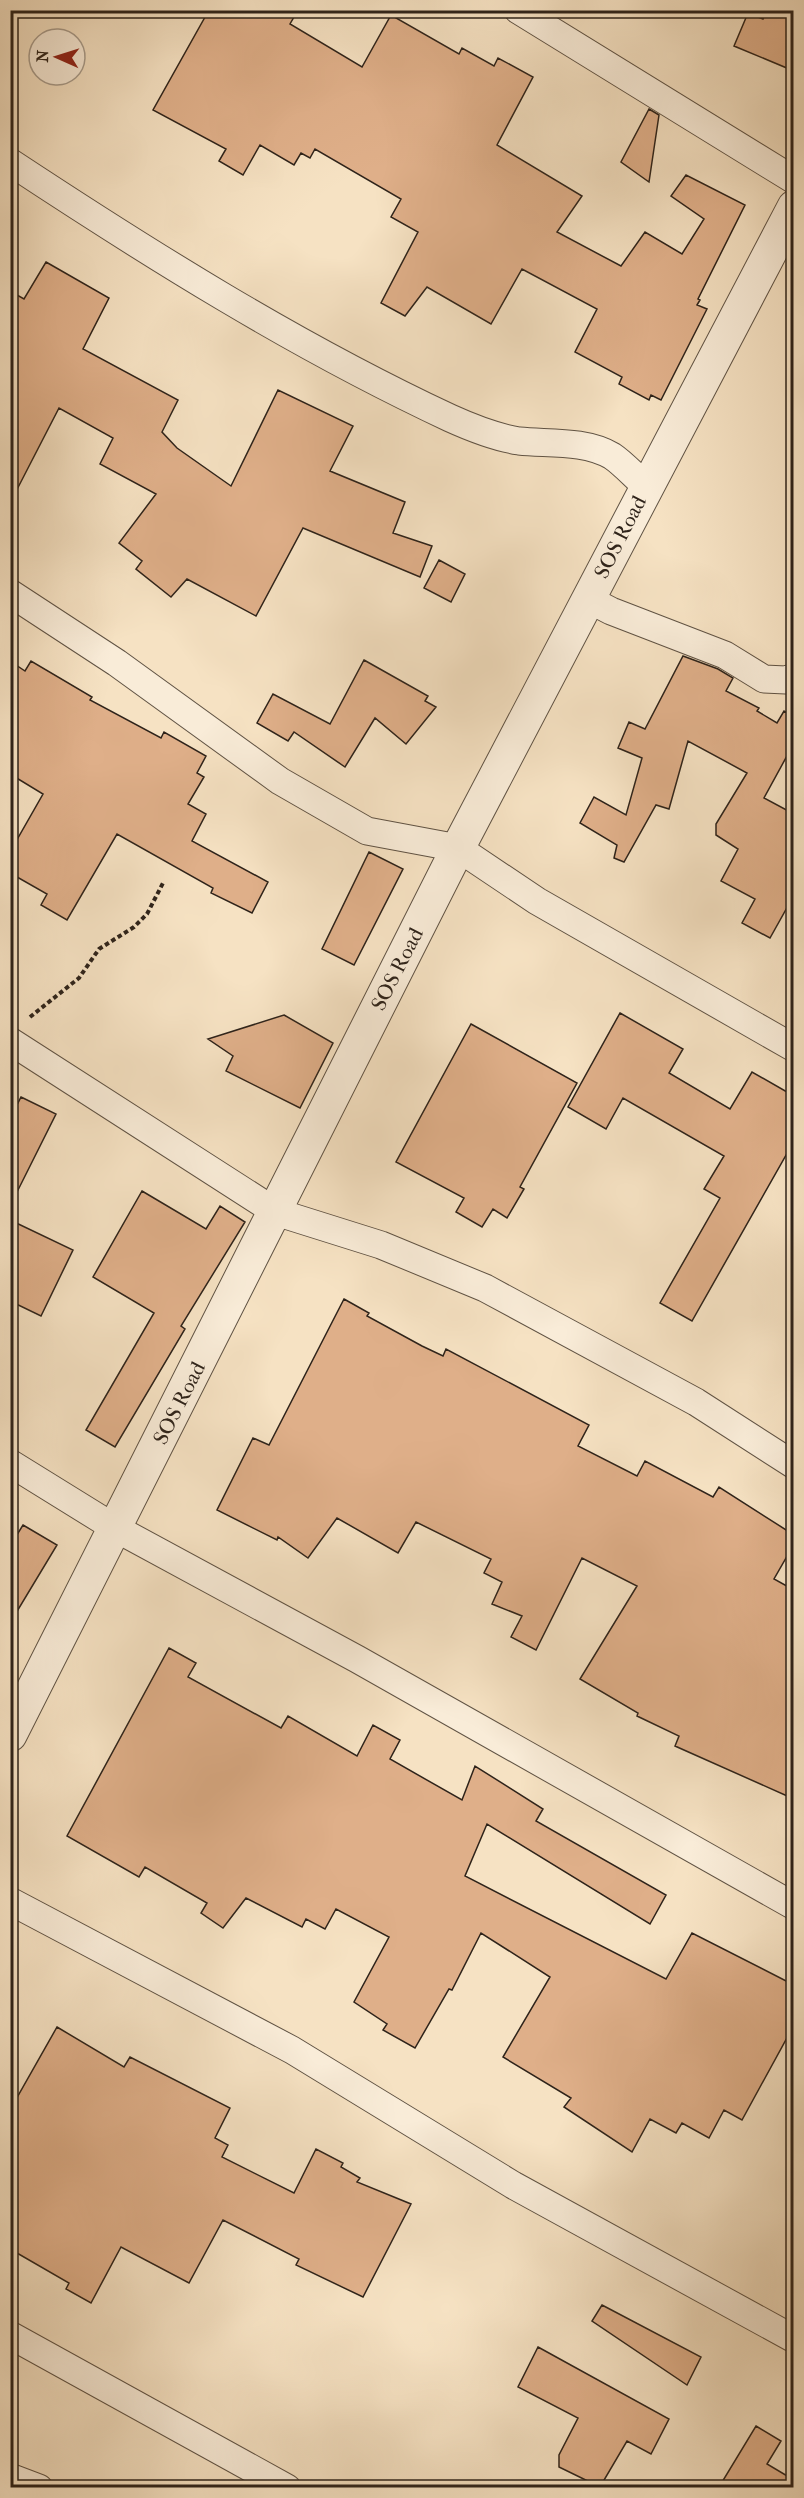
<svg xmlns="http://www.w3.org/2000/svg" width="804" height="2498" font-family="'IM FELL French Canon',serif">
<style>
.building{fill:#dfaf89;stroke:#2e231a;stroke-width:1.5}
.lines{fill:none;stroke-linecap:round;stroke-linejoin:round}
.minor-casing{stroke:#605344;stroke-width:29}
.tertiary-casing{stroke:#605344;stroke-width:35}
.path{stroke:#2e231a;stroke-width:4;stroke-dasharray:4.5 3;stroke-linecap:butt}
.minor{stroke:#f9ecd8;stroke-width:27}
.tertiary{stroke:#f9ecd8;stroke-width:33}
.labels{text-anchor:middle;stroke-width:4.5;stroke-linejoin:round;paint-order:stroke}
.street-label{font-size:21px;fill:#2e231a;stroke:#f9ecd8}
</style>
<rect width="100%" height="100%" fill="#f6e2c3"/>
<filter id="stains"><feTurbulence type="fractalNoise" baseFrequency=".00333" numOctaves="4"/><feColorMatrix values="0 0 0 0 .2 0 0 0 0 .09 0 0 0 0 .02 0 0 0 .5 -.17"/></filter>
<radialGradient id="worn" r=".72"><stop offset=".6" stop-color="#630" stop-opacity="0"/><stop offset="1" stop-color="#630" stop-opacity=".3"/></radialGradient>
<path class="building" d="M 209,10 L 298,10 L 290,24 L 362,67 L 391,15 L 459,54 L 462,48 L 494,66 L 498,58 L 533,77 L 497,145 L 582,196 L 557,232 L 621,266 L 645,232 L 682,254 L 704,219 L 671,196 L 686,175 L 745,205 L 698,299 L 700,300 L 697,305 L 707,309 L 661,400 L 651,395 L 649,400 L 619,384 L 622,377 L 575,352 L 597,309 L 522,269 L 491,324 L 427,287 L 405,316 L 381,303 L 418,232 L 391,217 L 401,199 L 315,149 L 310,158 L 301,153 L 294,165 L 260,145 L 243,175 L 219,161 L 226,149 L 153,110 Z
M 767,10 L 794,10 L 794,71 L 734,46 L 748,13 L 763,19 Z
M 649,109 L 659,115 L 649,182 L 621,162 Z
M 46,262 L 109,298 L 83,349 L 178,400 L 162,432 L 177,448 L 231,486 L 278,390 L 353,426 L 330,471 L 405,502 L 393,533 L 432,546 L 420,577 L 303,528 L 256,616 L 187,579 L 171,597 L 136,569 L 142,561 L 119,543 L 156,494 L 100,464 L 113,438 L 59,408 L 10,503 L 10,291 L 24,299 Z
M 439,560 L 465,574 L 451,602 L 424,588 Z
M 683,656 L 718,669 L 733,678 L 726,691 L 759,708 L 757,711 L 777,723 L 784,711 L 794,717 L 794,743 L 764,798 L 794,814 L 794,895 L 770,938 L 742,923 L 755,899 L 721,881 L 738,849 L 716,835 L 716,824 L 747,773 L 688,741 L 669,809 L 656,805 L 624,862 L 614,858 L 617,845 L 580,823 L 594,797 L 626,815 L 642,758 L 618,748 L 629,722 L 645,729 Z
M 364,660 L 428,696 L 425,701 L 436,707 L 406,744 L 375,718 L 345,767 L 294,732 L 288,741 L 257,723 L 273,694 L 330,724 Z
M 10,661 L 25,671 L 31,661 L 92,697 L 90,700 L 161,738 L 164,732 L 206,756 L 197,773 L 204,777 L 188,804 L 206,814 L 192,841 L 268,882 L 252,913 L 211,893 L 213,888 L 117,834 L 67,920 L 41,905 L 47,894 L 10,873 L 10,852 L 43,794 L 10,774 Z
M 369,852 L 403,869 L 354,965 L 322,949 Z
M 620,1013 L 683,1049 L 669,1073 L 730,1109 L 752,1072 L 794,1096 L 794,1141 L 692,1321 L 660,1303 L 720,1198 L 704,1189 L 724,1156 L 623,1098 L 606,1129 L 568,1107 Z
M 284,1015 L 333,1043 L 300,1108 L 226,1071 L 233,1056 L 208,1039 Z
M 471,1024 L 577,1083 L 520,1187 L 524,1189 L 507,1218 L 493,1209 L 482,1227 L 456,1212 L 464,1198 L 396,1162 Z
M 21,1097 L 56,1114 L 10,1206 L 10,1119 Z
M 142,1191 L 206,1229 L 220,1206 L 245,1222 L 181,1326 L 185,1329 L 115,1447 L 86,1430 L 154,1313 L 93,1277 Z
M 10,1220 L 73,1250 L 41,1316 L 10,1301 Z
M 344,1299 L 369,1313 L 367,1316 L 422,1346 L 443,1356 L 446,1349 L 589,1425 L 578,1446 L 637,1476 L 645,1461 L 713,1497 L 719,1487 L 794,1535 L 794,1544 L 774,1579 L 794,1590 L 794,1799 L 675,1746 L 679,1736 L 637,1716 L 638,1713 L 580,1679 L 637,1586 L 582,1558 L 536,1650 L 511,1637 L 522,1616 L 492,1604 L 502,1582 L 484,1573 L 491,1559 L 416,1522 L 398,1553 L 337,1518 L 308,1558 L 278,1537 L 277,1540 L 217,1510 L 253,1438 L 269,1445 Z
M 23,1525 L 57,1545 L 10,1623 L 10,1546 Z
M 169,1648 L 196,1663 L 188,1677 L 281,1728 L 288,1716 L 357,1756 L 373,1725 L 400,1740 L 390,1759 L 462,1800 L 475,1766 L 543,1809 L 536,1821 L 666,1895 L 650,1924 L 487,1824 L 465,1876 L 666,1979 L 692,1933 L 794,1985 L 794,2025 L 742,2120 L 724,2110 L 709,2138 L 682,2123 L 676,2133 L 650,2119 L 632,2152 L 564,2107 L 571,2098 L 503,2057 L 550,1977 L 481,1933 L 452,1990 L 449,1989 L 415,2048 L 383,2030 L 387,2024 L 354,2002 L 389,1937 L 336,1909 L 325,1929 L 306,1919 L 302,1927 L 246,1898 L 223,1928 L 201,1913 L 207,1903 L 145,1867 L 139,1877 L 67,1836 Z
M 57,2027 L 124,2067 L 130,2057 L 230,2108 L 215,2138 L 228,2145 L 222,2157 L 294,2193 L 316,2149 L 343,2163 L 341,2167 L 360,2178 L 357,2182 L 411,2204 L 363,2297 L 296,2265 L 299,2259 L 223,2220 L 189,2283 L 121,2247 L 91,2303 L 66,2289 L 69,2283 L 10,2249 L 10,2110 Z
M 602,2305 L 701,2357 L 687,2385 L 592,2321 Z
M 538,2347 L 669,2419 L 651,2454 L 627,2441 L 600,2487 L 559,2467 L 559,2455 L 578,2418 L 518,2387 Z
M 756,2426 L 781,2441 L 767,2464 L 794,2480 L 794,2487 L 719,2487 Z"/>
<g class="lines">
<g class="minor-casing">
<path id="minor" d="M 518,10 L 794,180
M 10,162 C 151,255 296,346 450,418 C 472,428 494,437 519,441 C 548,444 585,440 612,456 C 624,464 635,477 646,486
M 10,593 L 117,663 L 280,781 L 367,831 L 458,848 L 537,901 L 794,1048
M 588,599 L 611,611 L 725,655 L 764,679 L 786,680 L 794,677
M 10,1041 L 276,1212 L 381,1245 L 485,1288 L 696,1402 L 794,1465
M 10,1463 L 115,1528 L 357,1659 L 794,1906
M 10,1901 L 292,2050 L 513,2185 L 794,2339
M 10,2335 L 287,2488
M 10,2477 L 39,2488"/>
</g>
<g class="tertiary-casing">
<path id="tertiary" d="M 10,1735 L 458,848 L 794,207"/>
</g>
<path class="path" d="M 30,1017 L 79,978 L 99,949 L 134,927 L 147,914 L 163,883"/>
<use href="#minor" class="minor"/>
<use href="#tertiary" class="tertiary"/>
</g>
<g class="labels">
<g class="street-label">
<text transform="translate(620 537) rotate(-63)" y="7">SOS Road</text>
<text transform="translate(397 969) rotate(-63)" y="7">SOS Road</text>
<text transform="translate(179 1403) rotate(-63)" y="7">SOS Road</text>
</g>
</g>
<rect width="804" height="2498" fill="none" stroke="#f6e2c3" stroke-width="36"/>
<rect x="12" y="12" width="780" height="2474" fill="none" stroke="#2e231a" stroke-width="3"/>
<rect x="18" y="18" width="768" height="2462" fill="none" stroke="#2e231a" stroke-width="1.5"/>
<g transform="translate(57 57) rotate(273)"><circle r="28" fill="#f9ecd8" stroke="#a89c8c" stroke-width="1.5"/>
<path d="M0-4.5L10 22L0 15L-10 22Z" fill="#8f2418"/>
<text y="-9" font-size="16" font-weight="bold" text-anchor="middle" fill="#2e231a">N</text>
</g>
<rect width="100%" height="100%" filter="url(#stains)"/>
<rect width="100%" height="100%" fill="url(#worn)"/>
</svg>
